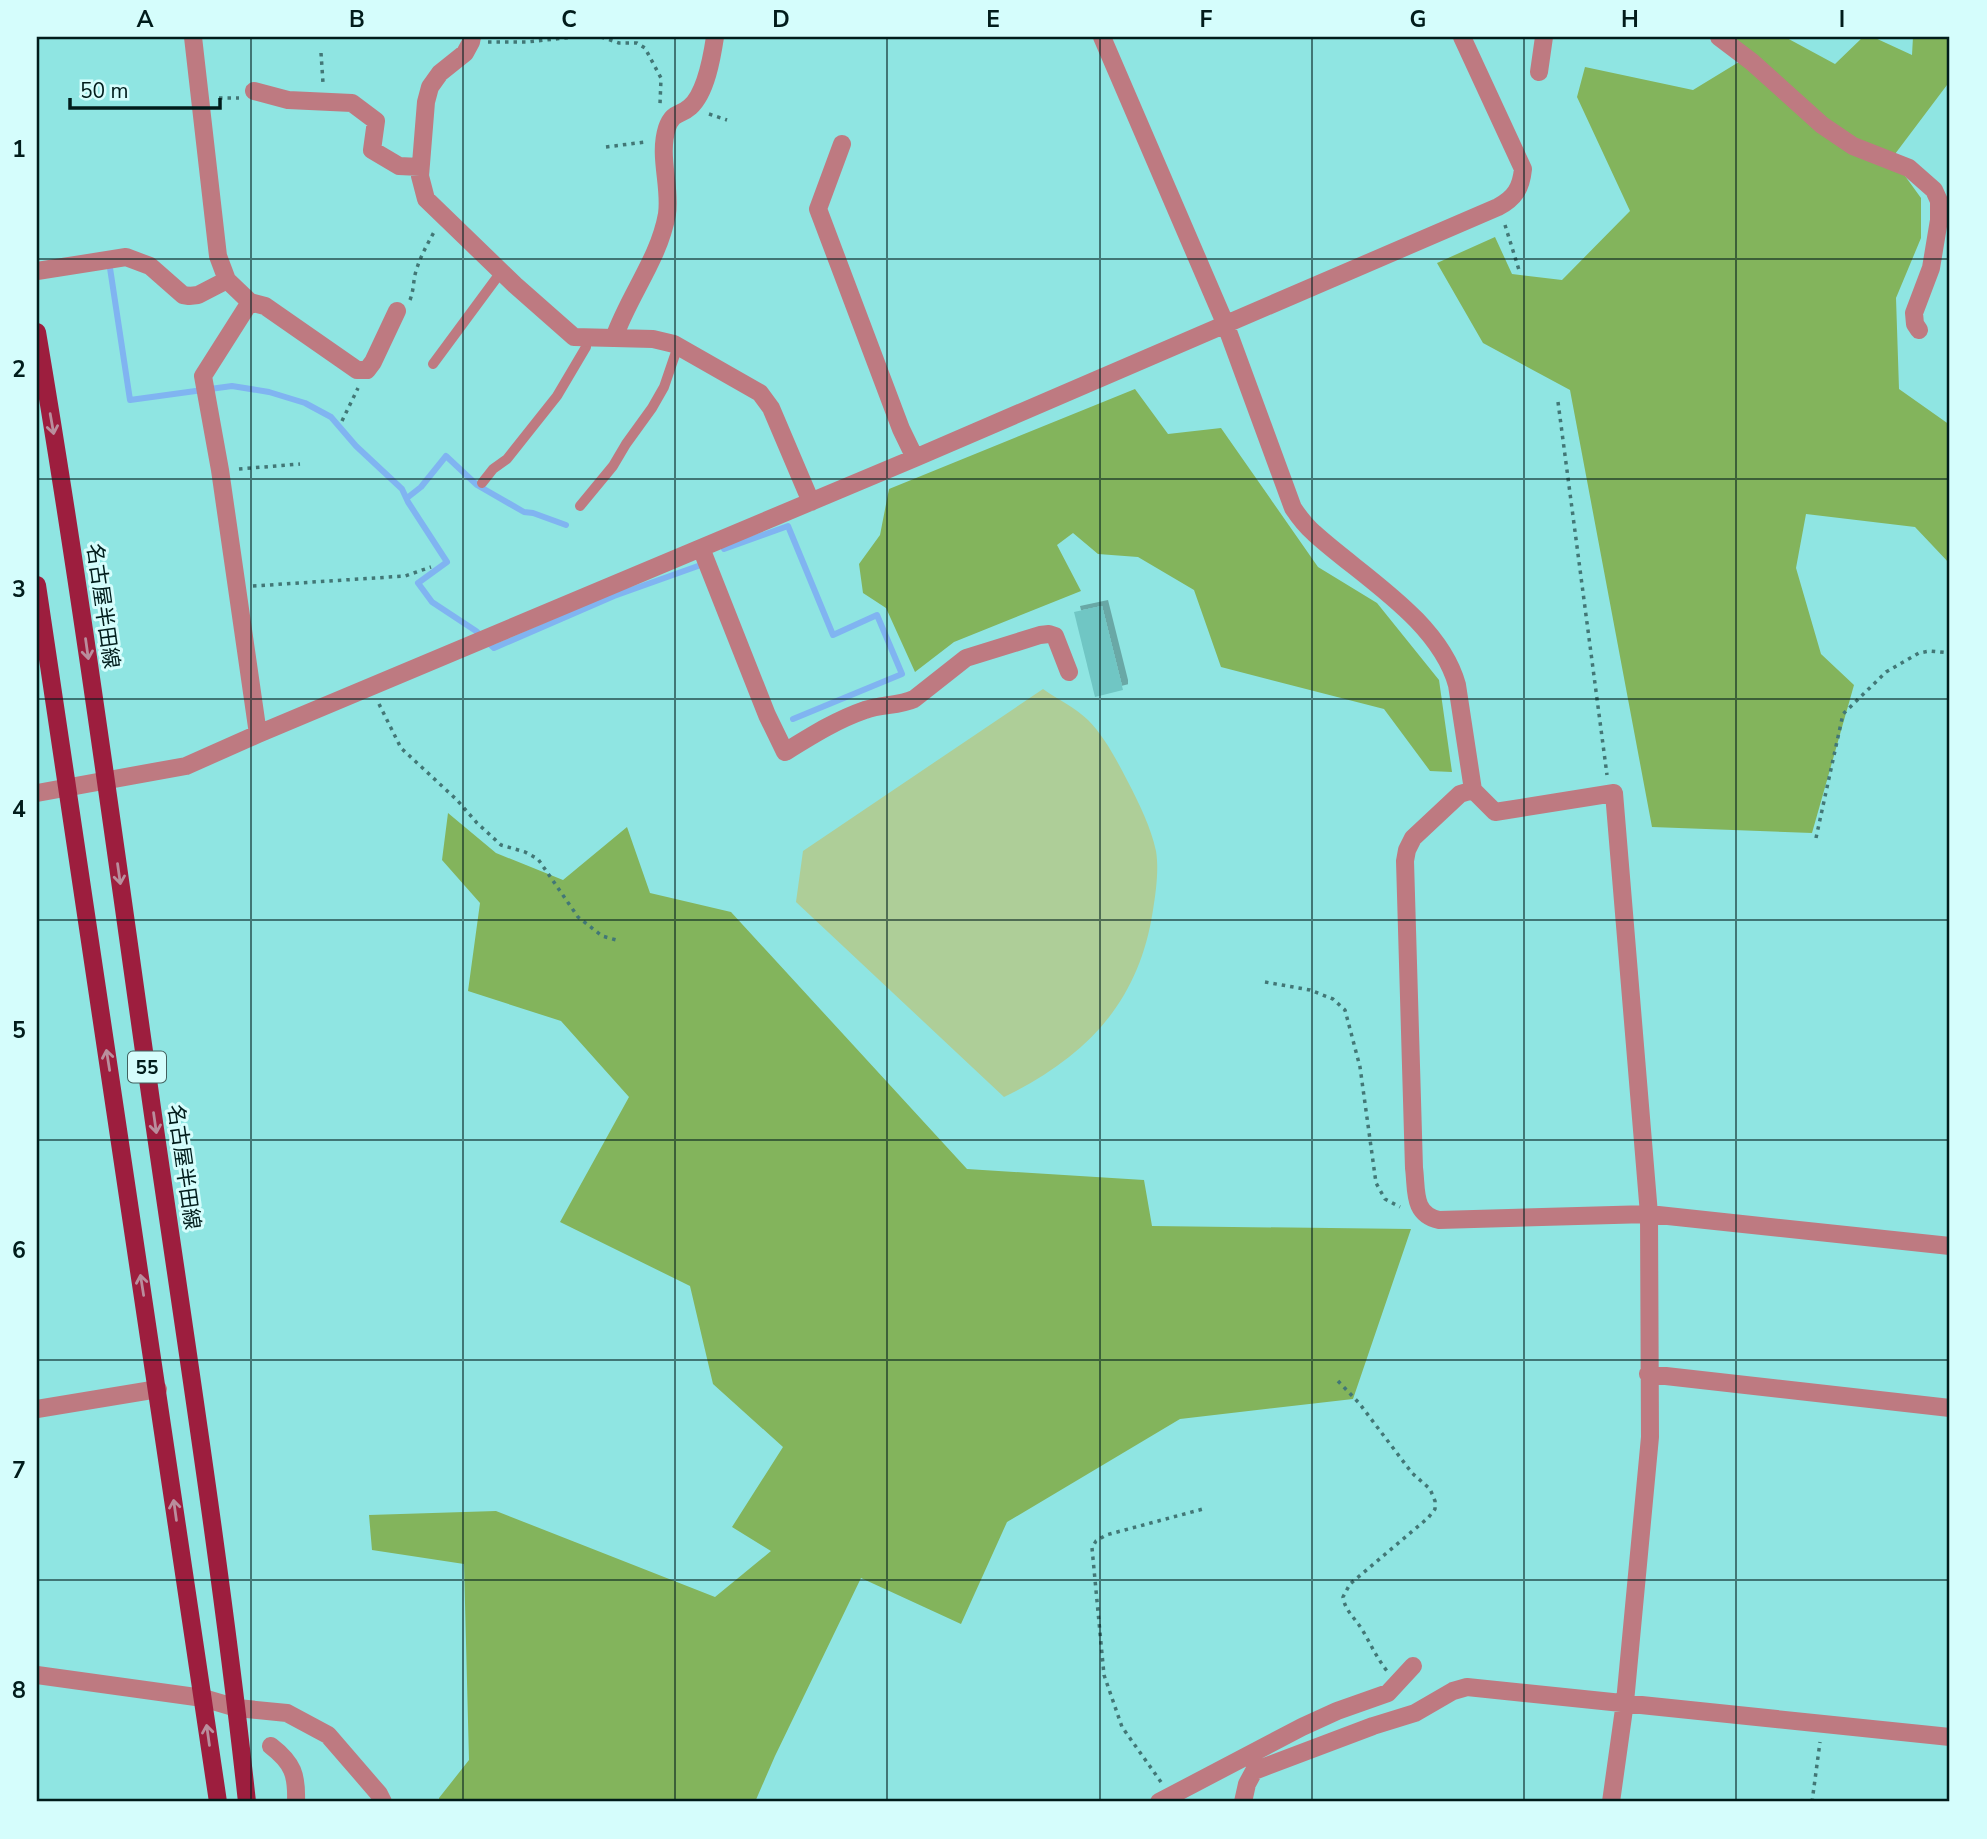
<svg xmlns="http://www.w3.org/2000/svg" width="1987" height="1839" font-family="'Nunito Sans','Noto Sans JP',sans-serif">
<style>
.green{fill:#aece98}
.forest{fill:#83b45c}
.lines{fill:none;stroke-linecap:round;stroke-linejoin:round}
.stream{stroke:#80b4f1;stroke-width:6}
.building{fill:#70c6c4;filter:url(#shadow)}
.path{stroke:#427776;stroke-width:3.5;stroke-dasharray:3.5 5;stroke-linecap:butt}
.service{stroke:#be7a81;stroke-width:10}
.minor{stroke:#be7a81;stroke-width:18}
.primary{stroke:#9d1e3e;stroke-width:18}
.oneway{stroke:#b98e9d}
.grid{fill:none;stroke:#011c1b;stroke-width:2;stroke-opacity:0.55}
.labels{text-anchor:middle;stroke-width:6;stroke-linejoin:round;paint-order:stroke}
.shield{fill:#d5fdfc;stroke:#41605e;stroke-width:2}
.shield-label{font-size:19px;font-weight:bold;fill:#011c1b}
.street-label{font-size:21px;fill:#011c1b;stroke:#d5fdfc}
.neatline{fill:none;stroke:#011c1b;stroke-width:2.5}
.grid-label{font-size:23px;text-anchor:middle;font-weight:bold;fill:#011c1b}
</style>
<defs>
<filter id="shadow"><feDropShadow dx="6" dy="-6" stdDeviation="0" flood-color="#0004"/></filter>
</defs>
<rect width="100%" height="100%" fill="#8fe5e2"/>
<path class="green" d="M 1043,689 C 1057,699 1076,708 1088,720 C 1105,737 1117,761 1128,782 C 1139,803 1151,828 1156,851 C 1159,869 1156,892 1153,910 C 1139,1003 1086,1057 1004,1097 L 796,902 L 803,851 Z"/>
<path class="forest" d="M 1720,37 L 1785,37 L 1835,64 L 1863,37 L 1873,37 L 1912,55 L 1913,37 L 1950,37 L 1950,81 L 1892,158 L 1921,198 L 1921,238 L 1896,298 L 1899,389 L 1950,425 L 1950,564 L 1915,527 L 1806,514 L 1796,568 L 1821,654 L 1854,685 L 1812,833 L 1652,827 L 1570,390 L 1483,343 L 1437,263 L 1495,237 L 1512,274 L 1562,280 L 1630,211 L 1577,97 L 1585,67 L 1693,90 L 1752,54 Z
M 1135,389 L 1168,434 L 1221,428 L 1318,567 L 1377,603 L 1439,680 L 1452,772 L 1430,771 L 1384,709 L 1221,667 L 1194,590 L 1138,557 L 1098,554 L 1073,533 L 1057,545 L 1081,591 L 954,642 L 915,672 L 886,608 L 863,593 L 859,564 L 880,535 L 889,489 Z
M 448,813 L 496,853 L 563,880 L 627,827 L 650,893 L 731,912 L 967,1169 L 1144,1180 L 1152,1226 L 1411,1229 L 1353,1399 L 1180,1419 L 1007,1522 L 961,1624 L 861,1578 L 775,1756 L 755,1802 L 439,1802 L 439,1798 L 469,1760 L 464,1564 L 372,1550 L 369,1515 L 496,1511 L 715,1597 L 771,1551 L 732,1527 L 783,1447 L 713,1384 L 690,1286 L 560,1222 L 629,1097 L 561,1021 L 468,991 L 480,903 L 442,860 Z"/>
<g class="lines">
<path class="stream" d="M 110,268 L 130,400 L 232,386 L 269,392 L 305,403 L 331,417 L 356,446 L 402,489 L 408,502 L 447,562 L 418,583 L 432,602 L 476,631 L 494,648 L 614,596 L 698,566
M 407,498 L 421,487 L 446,456 L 477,485 L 524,512 L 533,513 L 566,525
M 724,549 L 788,526 L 833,635 L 877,615 L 902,674 L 793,719"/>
</g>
<path class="building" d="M 1102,606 L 1123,690 L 1095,697 L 1074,612 Z"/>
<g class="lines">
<path class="path" d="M 601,37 L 619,43 L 637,43 L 645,48 L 661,78 L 660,104
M 488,42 L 527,42 L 574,37
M 321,53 L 323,83
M 219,98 L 239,98
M 709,114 L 727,120
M 606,147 L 645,142
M 1505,225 L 1519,270
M 410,300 C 414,290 413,281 416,271 C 420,257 427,245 434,232
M 1558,402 L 1607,775
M 342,421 L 358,388
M 239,469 L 300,464
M 253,586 L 405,576 L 431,567
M 379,704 L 401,748 L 457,800 L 477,823 L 501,845 L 525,852 L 538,859 L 578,917 L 602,936 L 620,941
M 1816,838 L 1843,714 L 1886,672 L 1919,653 L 1930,651 L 1950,653
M 1265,982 L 1310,990 L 1333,999 L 1345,1010 L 1360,1067 L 1376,1183 L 1385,1199 L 1400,1207
M 1338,1381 L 1359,1403 L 1412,1473 L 1430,1489 L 1435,1501 L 1435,1509 L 1428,1518 L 1350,1584 L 1343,1597 C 1345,1611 1356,1619 1363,1631 C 1371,1645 1377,1658 1387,1671
M 1161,1782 L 1122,1727 L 1104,1675 L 1092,1548 L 1096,1541 L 1106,1535 L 1203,1509
M 1812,1802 L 1820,1742"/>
<path class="service" d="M 433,364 L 501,272
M 482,483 L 493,469 L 507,459 L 557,396 L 586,347 L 586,337
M 580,506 L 613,466 L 626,444 L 652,408 L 664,387 L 678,346"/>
<path class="minor" d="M 193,37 L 218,256 L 227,280
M 472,37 L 471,42 L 465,53 L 440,73 L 430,87 L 426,102 L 420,176 L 426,199 L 515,285 L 574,337 L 614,338 C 629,295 659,259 667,214 C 671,186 658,156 667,128 C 673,111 680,116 690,107 C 706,93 712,57 715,37
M 1102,37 L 1225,323 L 1293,508 C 1299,517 1306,526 1314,533 C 1361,576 1439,620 1457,685 L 1473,790 L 1495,812 L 1614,793 L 1649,1214 L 1650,1437 L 1625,1702 L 1611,1802
M 1719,37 L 1752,62 L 1822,125 L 1853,146 L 1909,168 L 1934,190 L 1939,201 L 1939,220 L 1931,268 L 1914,313 L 1915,324 L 1919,330
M 1539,72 L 1544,37
M 254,91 L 288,100 L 352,103 L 376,121 L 372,150 L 399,166 L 420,167
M 842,144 L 818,209 L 901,429 L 915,458
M 37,271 L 126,257 L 150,266 L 183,295 L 189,296 L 198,295 L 227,280 L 250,302 L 203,376 L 220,470 L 258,734
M 250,302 L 265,306 L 357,370 L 367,370 L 373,362 L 397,311
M 614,338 L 653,339 L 674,344 L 760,393 L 771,408 L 811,502
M 701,548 L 767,715 L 785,752 C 811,736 836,720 865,710 C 881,704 899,706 914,699 L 966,658 L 1040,635 L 1049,634 L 1055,636 L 1069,672
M 1473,790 L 1460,794 L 1413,838 L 1407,850 L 1405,861 L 1414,1168 C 1417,1190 1412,1214 1439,1220 L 1649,1214 L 1950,1246
M 37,793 L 186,766 L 258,734 L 915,458 L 1498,207 C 1515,198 1521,188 1523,169 L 1462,37
M 1648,1374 L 1950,1408
M 37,1409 L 158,1389
M 37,1675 L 203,1698 L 237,1708 L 287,1713 L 328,1735 L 379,1794 L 383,1802
M 271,1746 C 293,1763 297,1775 296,1802
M 1159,1802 L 1302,1727 L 1337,1711 L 1388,1693 L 1413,1666
M 1243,1802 L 1247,1784 L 1254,1771 L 1373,1726 L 1415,1713 L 1453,1691 L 1467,1687 L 1950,1737"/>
<path class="primary" d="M 37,332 C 81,592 116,854 153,1115 C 186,1344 222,1572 247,1802
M 37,585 L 218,1802"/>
</g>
<defs><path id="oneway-shaft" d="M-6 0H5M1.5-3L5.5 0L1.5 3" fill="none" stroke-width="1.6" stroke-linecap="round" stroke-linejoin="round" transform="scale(1.75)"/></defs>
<g class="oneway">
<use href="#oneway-shaft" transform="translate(52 424) rotate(80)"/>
<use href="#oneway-shaft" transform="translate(87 649) rotate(82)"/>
<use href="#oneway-shaft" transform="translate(119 874) rotate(82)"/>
<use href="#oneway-shaft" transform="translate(108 1060) rotate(-99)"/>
<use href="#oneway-shaft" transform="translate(155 1123) rotate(82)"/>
<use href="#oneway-shaft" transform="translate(142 1285) rotate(-99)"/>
<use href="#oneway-shaft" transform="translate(175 1510) rotate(-98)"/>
<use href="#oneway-shaft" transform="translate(208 1735) rotate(-98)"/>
</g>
<path class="grid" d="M 251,37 L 251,1802M 463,37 L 463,1802M 675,37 L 675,1802M 887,37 L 887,1802M 1100,37 L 1100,1802M 1312,37 L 1312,1802M 1524,37 L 1524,1802M 1736,37 L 1736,1802M 37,259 L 1950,259M 37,479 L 1950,479M 37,699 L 1950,699M 37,920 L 1950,920M 37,1140 L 1950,1140M 37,1360 L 1950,1360M 37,1580 L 1950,1580"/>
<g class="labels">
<rect class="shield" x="128" y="1051.5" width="38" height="31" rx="5"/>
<g class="shield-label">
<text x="147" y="1074">55</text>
</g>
<g class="street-label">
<text transform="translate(103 606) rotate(82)" y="7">名古屋半田線</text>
<text transform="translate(184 1167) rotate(82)" y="7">名古屋半田線</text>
</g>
</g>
<rect width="1987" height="1839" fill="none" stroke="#d5fdfc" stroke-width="77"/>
<path d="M70 98v10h150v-10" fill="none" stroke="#011c1b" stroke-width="3.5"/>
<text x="80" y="98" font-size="21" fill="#011c1b" stroke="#d5fdfc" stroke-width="5" paint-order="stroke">50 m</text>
<rect x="38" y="38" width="1910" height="1762" class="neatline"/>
<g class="grid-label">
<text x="145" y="27">A</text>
<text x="357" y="27">B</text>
<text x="569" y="27">C</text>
<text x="781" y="27">D</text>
<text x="993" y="27">E</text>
<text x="1206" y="27">F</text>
<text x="1418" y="27">G</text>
<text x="1630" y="27">H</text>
<text x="1842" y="27">I</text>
<text x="19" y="157">1</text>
<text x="19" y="377">2</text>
<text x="19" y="597">3</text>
<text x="19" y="817">4</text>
<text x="19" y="1038">5</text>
<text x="19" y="1258">6</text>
<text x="19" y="1478">7</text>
<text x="19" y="1698">8</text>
</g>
</svg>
